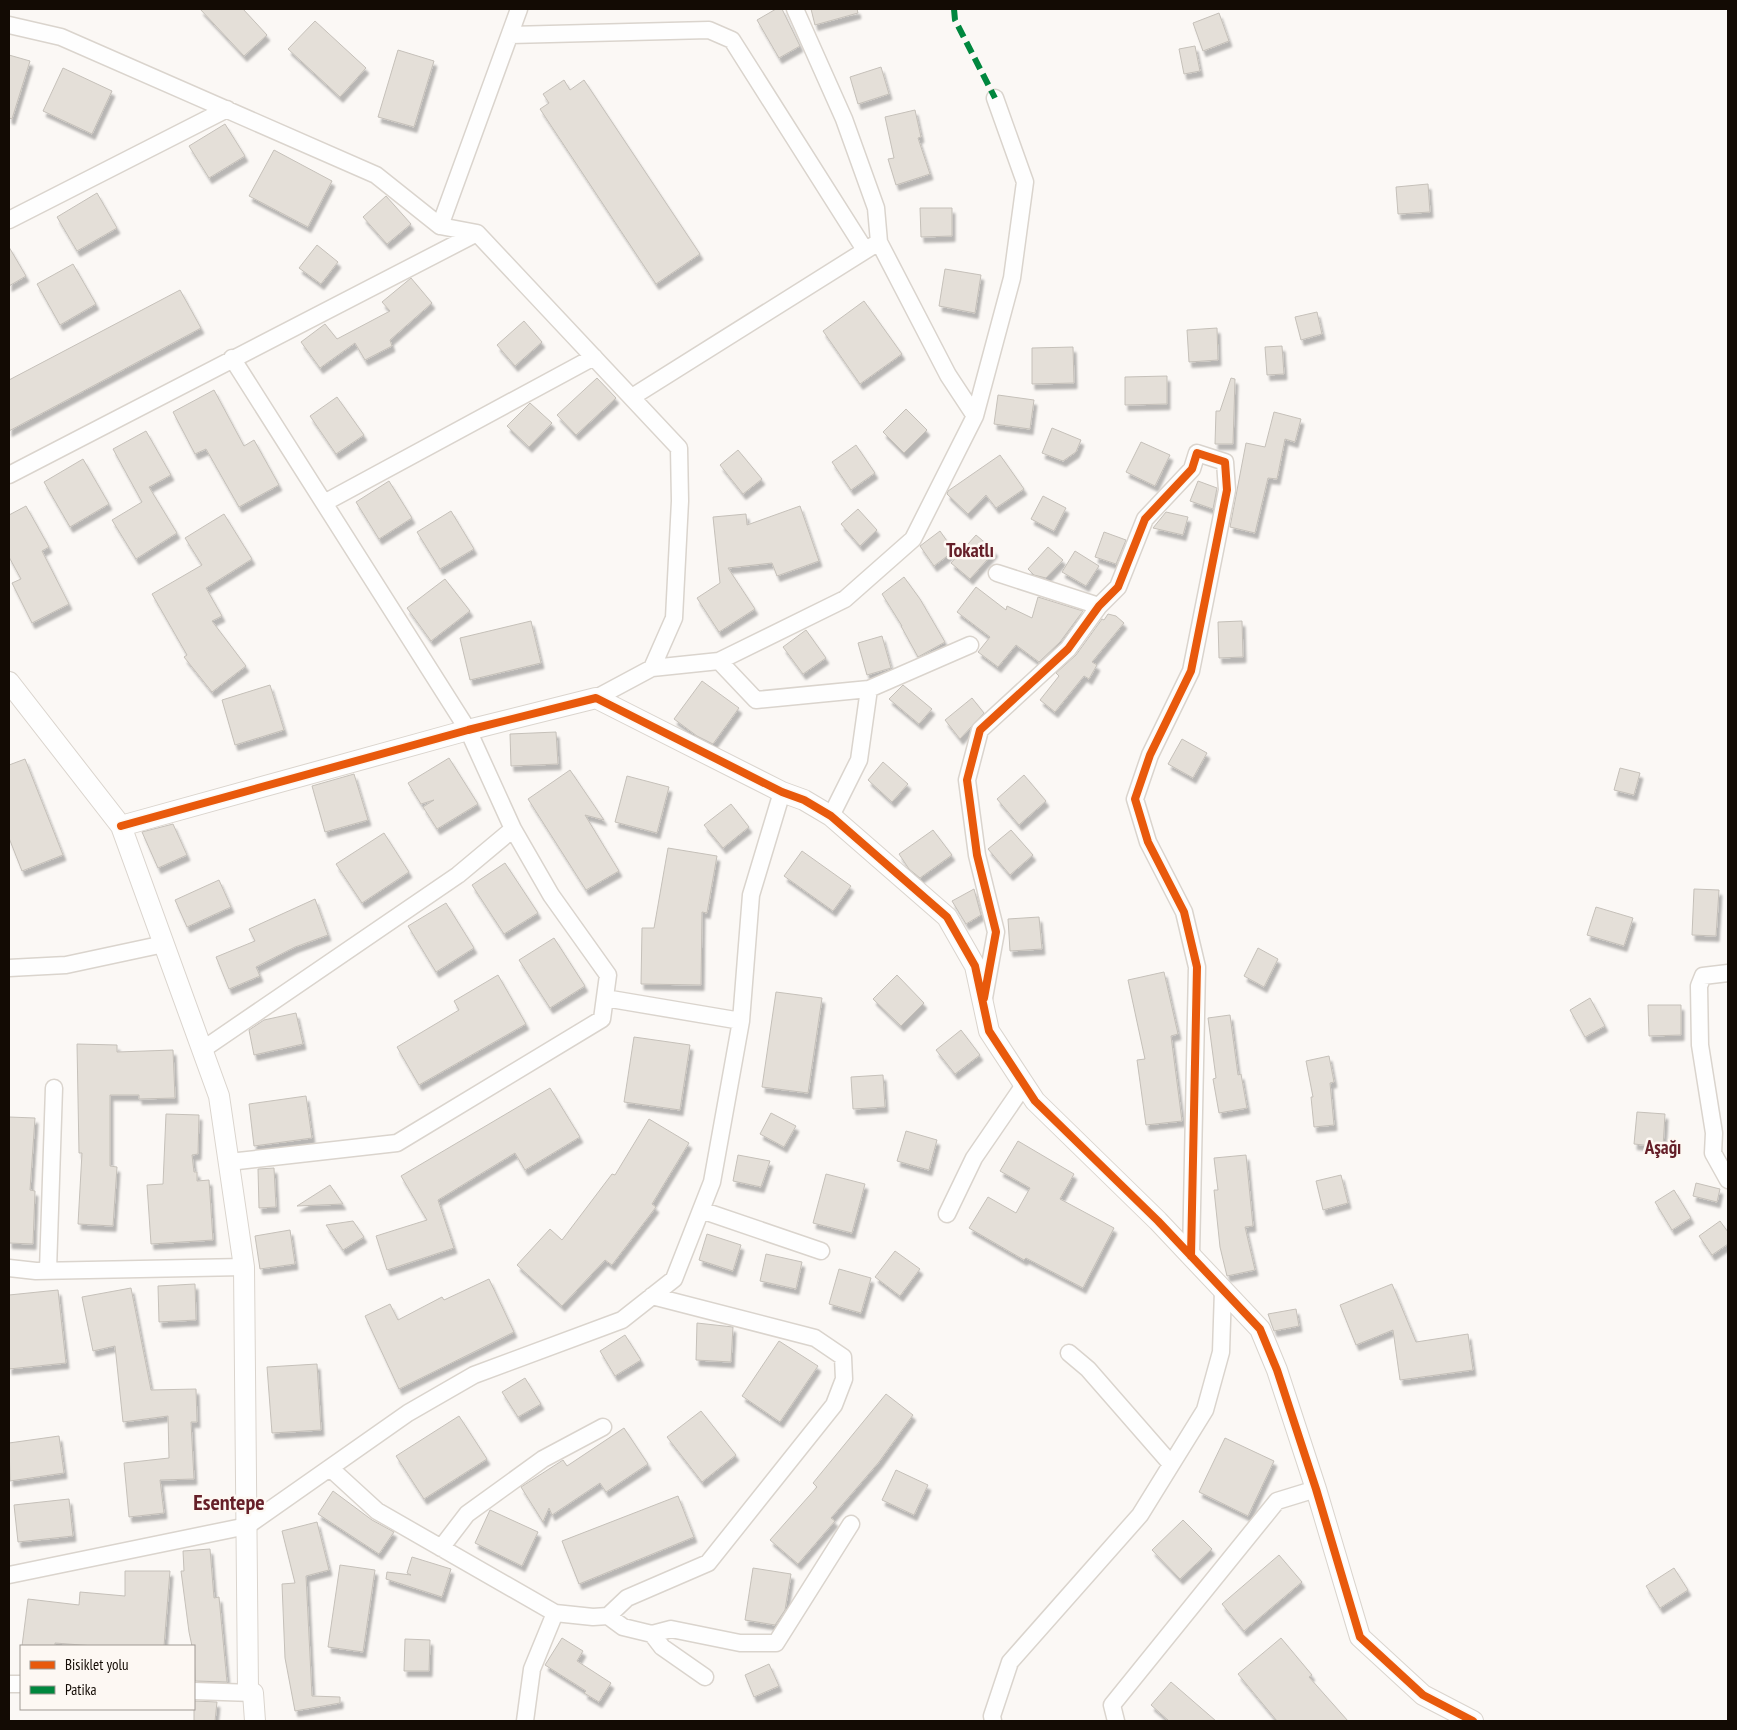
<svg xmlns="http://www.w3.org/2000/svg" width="1737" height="1730" font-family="'PT Sans Narrow',sans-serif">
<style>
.building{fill:#e4dfd8;stroke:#c5c0b9;filter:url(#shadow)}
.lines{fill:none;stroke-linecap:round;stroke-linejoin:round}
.minor-casing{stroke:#dad4cd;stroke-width:19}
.tertiary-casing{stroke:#dad4cd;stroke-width:22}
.minor{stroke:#fefefe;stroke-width:16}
.tertiary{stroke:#fefefe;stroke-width:20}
.quiet{stroke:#00873e;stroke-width:6;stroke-dasharray:12 6;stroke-linecap:butt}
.cycleway-casing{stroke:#fdf8f3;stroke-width:11}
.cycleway{stroke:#e8590c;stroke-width:8}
.labels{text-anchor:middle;stroke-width:5;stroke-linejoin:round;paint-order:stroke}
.neighbourhood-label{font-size:19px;font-weight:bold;fill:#651f28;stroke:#fdf8f3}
.quarter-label{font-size:20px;font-weight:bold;fill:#651f28;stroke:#fdf8f3}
.district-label{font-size:22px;font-weight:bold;fill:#651f28;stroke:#fdf8f3}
</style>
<defs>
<filter id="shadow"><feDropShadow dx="3" dy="5.5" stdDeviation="1" flood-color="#0004"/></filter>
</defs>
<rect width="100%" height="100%" fill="#fbf8f5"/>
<path class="building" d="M 200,9 L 243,9 L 267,35 L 244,56 Z
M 776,9 L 782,9 L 800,46 L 779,58 L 757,20 Z
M 811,9 L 857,9 L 858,13 L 815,25 Z
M 1219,13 L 1229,41 L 1203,51 L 1193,23 Z
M 315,21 L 366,68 L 340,97 L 288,49 Z
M 1195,46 L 1200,71 L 1184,74 L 1179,49 Z
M 398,50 L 434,61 L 414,127 L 378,117 Z
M 9,55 L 30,61 L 12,119 L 9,118 Z
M 881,67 L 889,94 L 858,104 L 850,77 Z
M 63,68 L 112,91 L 92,134 L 43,111 Z
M 564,80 L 570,90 L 584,80 L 700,254 L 656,284 L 540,109 L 549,103 L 543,94 Z
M 915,110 L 921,137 L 918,138 L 930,174 L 896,185 L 888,159 L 894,158 L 885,117 Z
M 225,124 L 245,156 L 209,178 L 189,146 Z
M 274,150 L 332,181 L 308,227 L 249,196 Z
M 1428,184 L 1430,212 L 1398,214 L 1396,187 Z
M 97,193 L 117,228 L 77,251 L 57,217 Z
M 386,196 L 411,224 L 387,244 L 363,217 Z
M 920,208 L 952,208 L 952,236 L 921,237 Z
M 317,245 L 338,262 L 321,284 L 299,268 Z
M 9,247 L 26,276 L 9,286 Z
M 73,264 L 96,304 L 60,325 L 37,284 Z
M 945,269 L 981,275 L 975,313 L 939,306 Z
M 411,278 L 432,303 L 390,340 L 392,346 L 365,360 L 355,343 L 320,368 L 301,342 L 325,324 L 337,339 L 390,311 L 382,302 Z
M 180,290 L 201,328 L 9,431 L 9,380 Z
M 864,301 L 902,354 L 860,384 L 823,331 Z
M 1317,312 L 1322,334 L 1301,340 L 1295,317 Z
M 524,321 L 542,342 L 515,366 L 497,345 Z
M 1217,328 L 1218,360 L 1189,362 L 1187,330 Z
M 1282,346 L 1284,374 L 1267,375 L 1265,347 Z
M 1073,347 L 1074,383 L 1032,384 L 1032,348 Z
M 1167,376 L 1167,404 L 1125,405 L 1125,377 Z
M 597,378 L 616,398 L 576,435 L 557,415 Z
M 1231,378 L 1235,379 L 1233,444 L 1215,444 L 1216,411 L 1220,411 Z
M 214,390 L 244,446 L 254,440 L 279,485 L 239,507 L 206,449 L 195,454 L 173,412 Z
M 998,395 L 1034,400 L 1030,429 L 994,424 Z
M 337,397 L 364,435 L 336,454 L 310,416 Z
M 530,403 L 552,423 L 529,447 L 507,426 Z
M 906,409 L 927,430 L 904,453 L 883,432 Z
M 1274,412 L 1301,419 L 1295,442 L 1285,439 L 1277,479 L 1268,478 L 1255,533 L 1230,527 L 1246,443 L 1265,447 Z
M 1052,428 L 1081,440 L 1076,452 L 1063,461 L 1042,453 Z
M 146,431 L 171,475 L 149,487 L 177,533 L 136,559 L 112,520 L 142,502 L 113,449 Z
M 1141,442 L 1170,455 L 1155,486 L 1126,472 Z
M 856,445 L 875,473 L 851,490 L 832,462 Z
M 738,450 L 762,479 L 743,494 L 720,465 Z
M 1000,455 L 1024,489 L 996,508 L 986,495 L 968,514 L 947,494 L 948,491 Z
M 83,459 L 109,504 L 70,527 L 44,482 Z
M 389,481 L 412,518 L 379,539 L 356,502 Z
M 1198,481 L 1217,488 L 1213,509 L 1190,501 Z
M 1043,496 L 1066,508 L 1054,531 L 1031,519 Z
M 26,506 L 49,547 L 42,551 L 69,604 L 32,623 L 12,583 L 21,579 L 9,557 L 9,515 Z
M 800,506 L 819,561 L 777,576 L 772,563 L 728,568 L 755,609 L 719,632 L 697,598 L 720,583 L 713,517 L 746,514 L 747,525 Z
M 858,509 L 877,530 L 860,546 L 841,524 Z
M 451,511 L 474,549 L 440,569 L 417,532 Z
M 1166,512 L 1188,517 L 1183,535 L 1153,528 Z
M 224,514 L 252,559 L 206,588 L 222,616 L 212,621 L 246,666 L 212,692 L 184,657 L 187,655 L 152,594 L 202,565 L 185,538 Z
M 940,531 L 954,551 L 934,566 L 920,546 Z
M 1104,532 L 1126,540 L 1116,564 L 1095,557 Z
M 976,535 L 995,551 L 970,579 L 951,563 Z
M 1048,547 L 1063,560 L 1046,578 L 1034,575 L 1028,569 Z
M 1075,551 L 1099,566 L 1086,586 L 1062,572 Z
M 904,577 L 920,599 L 945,642 L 918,657 L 901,626 L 902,626 L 882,594 Z
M 445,579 L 470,611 L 431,641 L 407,608 Z
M 976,587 L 1006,610 L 1007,606 L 1032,618 L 1038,597 L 1083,611 L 1060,642 L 1039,662 L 1016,645 L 998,667 L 978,652 L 990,637 L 957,612 Z
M 1108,614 L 1116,616 L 1124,623 L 1092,662 L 1097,665 L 1089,679 L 1084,676 L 1055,712 L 1040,700 L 1059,676 L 1056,673 L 1076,655 L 1102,619 L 1104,620 Z
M 531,621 L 541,663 L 470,680 L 460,638 Z
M 1242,621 L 1243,657 L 1219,658 L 1218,622 Z
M 806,630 L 826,658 L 803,674 L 783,647 Z
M 882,636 L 891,668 L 867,675 L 858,643 Z
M 702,681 L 739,708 L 713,744 L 697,736 L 674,719 Z
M 270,685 L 284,730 L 235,745 L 222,700 Z
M 903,685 L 932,709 L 919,724 L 889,699 Z
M 972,698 L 984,713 L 960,739 L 945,720 Z
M 556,732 L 558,764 L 511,766 L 510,734 Z
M 1182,739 L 1207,753 L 1193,778 L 1168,764 Z
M 449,758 L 478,804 L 437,829 L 423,807 L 434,800 L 421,804 L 408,783 Z
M 25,759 L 63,855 L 22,871 L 9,838 L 9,765 Z
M 883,762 L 908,784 L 892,802 L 868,780 Z
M 1620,768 L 1640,773 L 1634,795 L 1614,790 Z
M 570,770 L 604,820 L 585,815 L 619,871 L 586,890 L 528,799 Z
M 354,774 L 368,820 L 325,832 L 312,786 Z
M 1024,775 L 1046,801 L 1019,825 L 997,799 Z
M 627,776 L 669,787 L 657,833 L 615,822 Z
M 731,804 L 749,827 L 723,848 L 704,825 Z
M 173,824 L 187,855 L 158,868 L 142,832 Z
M 933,830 L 952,855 L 920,878 L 909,869 L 899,854 Z
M 1011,830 L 1033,855 L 1010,875 L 988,849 Z
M 384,833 L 409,872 L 362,903 L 336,864 Z
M 668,848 L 717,856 L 707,913 L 702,912 L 701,985 L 641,984 L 642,928 L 654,928 Z
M 802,851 L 851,886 L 833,911 L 784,876 Z
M 505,863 L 538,913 L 504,934 L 472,885 Z
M 219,880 L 231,907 L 187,927 L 175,900 Z
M 974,889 L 981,915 L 966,924 L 952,901 Z
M 1694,889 L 1719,890 L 1716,936 L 1692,935 Z
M 315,899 L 328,935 L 295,947 L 256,967 L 260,976 L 229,989 L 216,957 L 255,941 L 249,929 Z
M 446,903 L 474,948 L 436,972 L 408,926 Z
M 1596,907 L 1633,918 L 1624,946 L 1587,935 Z
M 1039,917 L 1042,949 L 1010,951 L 1008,919 Z
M 554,938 L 585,986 L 550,1008 L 519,960 Z
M 1258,948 L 1278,959 L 1264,987 L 1244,976 Z
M 1164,972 L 1178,1034 L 1171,1036 L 1182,1121 L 1146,1125 L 1137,1060 L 1145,1059 L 1128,980 Z
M 498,975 L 526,1024 L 419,1085 L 397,1047 L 459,1010 L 454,1001 Z
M 897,975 L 924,1003 L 901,1026 L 873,999 Z
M 776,992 L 822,998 L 808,1093 L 762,1087 Z
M 1590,998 L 1605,1026 L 1585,1037 L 1570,1010 Z
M 1648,1005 L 1681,1005 L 1681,1035 L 1649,1036 Z
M 296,1013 L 303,1044 L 254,1055 L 249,1030 L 264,1020 Z
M 1230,1015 L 1238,1075 L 1241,1074 L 1247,1108 L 1219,1113 L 1213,1079 L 1216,1078 L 1208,1018 Z
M 961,1030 L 980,1055 L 955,1074 L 936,1050 Z
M 634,1037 L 690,1045 L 680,1110 L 624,1102 Z
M 77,1044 L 117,1045 L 117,1052 L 173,1050 L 175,1098 L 139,1099 L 139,1095 L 110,1095 L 110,1166 L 117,1167 L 113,1226 L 78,1224 L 82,1153 L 79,1153 Z
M 1329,1056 L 1334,1082 L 1330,1083 L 1334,1125 L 1314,1127 L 1311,1097 L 1313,1097 L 1306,1061 Z
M 883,1075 L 885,1107 L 853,1109 L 851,1077 Z
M 550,1088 L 580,1137 L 525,1170 L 515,1153 L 438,1200 L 454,1248 L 387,1270 L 376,1236 L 427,1220 L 401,1176 Z
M 306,1096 L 312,1138 L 254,1146 L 249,1104 Z
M 1637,1112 L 1665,1114 L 1663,1147 L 1634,1144 Z
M 771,1113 L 796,1126 L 784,1147 L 760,1134 Z
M 166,1114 L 199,1115 L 198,1154 L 192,1155 L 194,1172 L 197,1172 L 197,1181 L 209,1180 L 213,1240 L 151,1244 L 147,1185 L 163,1184 Z
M 9,1117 L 35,1118 L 30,1190 L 35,1191 L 33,1244 L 9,1243 Z
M 649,1119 L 689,1143 L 652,1204 L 656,1207 L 612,1265 L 605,1260 L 562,1306 L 517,1265 L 550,1229 L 562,1240 L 612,1174 L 615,1175 Z
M 906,1131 L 937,1140 L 929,1170 L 897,1161 Z
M 1018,1141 L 1074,1174 L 1060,1199 L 1114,1228 L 1083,1288 L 1026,1258 L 1024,1260 L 969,1228 L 988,1197 L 1016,1213 L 1030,1188 L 1000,1171 Z
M 738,1155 L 770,1161 L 761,1187 L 733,1181 Z
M 1246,1155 L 1253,1226 L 1245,1227 L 1255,1270 L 1227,1276 L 1220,1247 L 1214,1190 L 1218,1190 L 1214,1158 Z
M 274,1168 L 276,1207 L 259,1208 L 258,1169 Z
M 826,1174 L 865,1184 L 852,1233 L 813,1223 Z
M 1341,1175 L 1348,1203 L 1323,1210 L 1316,1181 Z
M 1696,1183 L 1720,1189 L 1717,1202 L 1693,1196 Z
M 330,1185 L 343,1204 L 297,1206 Z
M 1674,1190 L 1691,1218 L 1672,1230 L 1655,1202 Z
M 353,1221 L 364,1237 L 343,1250 L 326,1225 Z
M 1720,1221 L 1728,1232 L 1728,1244 L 1712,1255 L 1699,1236 Z
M 290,1230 L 295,1264 L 260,1269 L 255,1236 Z
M 707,1234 L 741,1245 L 733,1271 L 699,1260 Z
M 895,1251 L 920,1269 L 900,1296 L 875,1277 Z
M 766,1254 L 802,1262 L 796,1289 L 760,1281 Z
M 839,1269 L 871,1278 L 861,1313 L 829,1304 Z
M 489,1279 L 514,1332 L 399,1389 L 365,1316 L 390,1304 L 398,1320 L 442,1297 L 444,1300 Z
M 195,1284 L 196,1320 L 159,1322 L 158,1286 Z
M 1392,1284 L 1416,1342 L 1468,1334 L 1473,1370 L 1400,1380 L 1393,1330 L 1356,1345 L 1340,1305 Z
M 131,1288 L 151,1390 L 196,1389 L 197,1422 L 191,1422 L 194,1479 L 160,1480 L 164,1513 L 129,1517 L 124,1463 L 169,1458 L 168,1416 L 123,1422 L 115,1346 L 93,1351 L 82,1297 Z
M 58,1290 L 66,1363 L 9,1369 L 9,1295 Z
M 1296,1309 L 1299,1326 L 1274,1331 L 1268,1314 Z
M 697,1323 L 733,1327 L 731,1362 L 696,1360 Z
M 625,1335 L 641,1360 L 615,1376 L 600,1351 Z
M 779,1341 L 818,1366 L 780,1422 L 742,1396 Z
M 317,1364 L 321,1430 L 272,1433 L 267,1367 Z
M 525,1378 L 541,1404 L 518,1417 L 502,1392 Z
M 886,1394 L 913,1415 L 879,1462 L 831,1518 L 835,1521 L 798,1564 L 770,1540 L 817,1487 L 813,1483 Z
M 701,1411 L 736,1455 L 702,1482 L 667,1437 Z
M 459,1416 L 487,1459 L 424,1499 L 396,1456 Z
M 624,1428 L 648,1464 L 606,1492 L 600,1483 L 552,1515 L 549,1508 L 543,1522 L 521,1487 L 563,1460 L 567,1466 Z
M 59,1436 L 64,1473 L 10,1481 L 9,1443 Z
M 1225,1438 L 1274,1461 L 1248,1516 L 1199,1492 Z
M 896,1470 L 928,1485 L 914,1515 L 882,1500 Z
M 333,1491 L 372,1520 L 394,1532 L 379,1554 L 318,1514 Z
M 678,1496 L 694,1537 L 579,1584 L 562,1541 Z
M 69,1499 L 73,1536 L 18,1542 L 14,1505 Z
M 490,1510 L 538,1532 L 522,1566 L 475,1543 Z
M 1183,1520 L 1212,1549 L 1180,1579 L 1152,1550 Z
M 317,1522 L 329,1570 L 306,1576 L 312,1696 L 340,1697 L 340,1703 L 295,1711 L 285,1658 L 282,1584 L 295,1583 L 282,1531 Z
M 210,1549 L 214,1598 L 219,1597 L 227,1682 L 195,1681 L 194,1646 L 192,1646 L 189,1632 L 181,1571 L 184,1571 L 183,1551 Z
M 1279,1555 L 1302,1582 L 1244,1631 L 1222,1604 Z
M 412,1557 L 451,1569 L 442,1597 L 386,1579 L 387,1572 L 411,1575 L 407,1573 Z
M 340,1565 L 375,1570 L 363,1652 L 328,1647 Z
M 753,1568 L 791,1574 L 785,1610 L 775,1625 L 745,1620 Z
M 1674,1568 L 1688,1590 L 1660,1608 L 1646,1586 Z
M 125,1571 L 170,1571 L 164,1646 L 94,1646 L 55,1643 L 55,1646 L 22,1646 L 28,1599 L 79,1605 L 80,1592 L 125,1596 Z
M 562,1638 L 583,1651 L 577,1661 L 611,1683 L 599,1702 L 584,1693 L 586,1691 L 545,1665 Z
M 1281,1638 L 1312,1675 L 1309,1677 L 1348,1721 L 1277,1721 L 1238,1674 Z
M 405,1639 L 430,1640 L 429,1671 L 404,1671 Z
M 769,1664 L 779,1686 L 754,1697 L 745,1675 Z
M 1171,1682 L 1216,1721 L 1169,1721 L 1151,1705 Z
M 194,1701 L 217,1702 L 215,1721 L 194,1721 Z"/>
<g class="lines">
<g class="minor-casing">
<path id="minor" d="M 9,25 L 61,37 L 376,175 L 440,226 L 477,233 L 679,448 L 680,501 L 674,618 L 652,668
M 510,35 L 709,30 L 732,40 L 865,250
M 9,220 L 227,109
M 440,226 L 519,9
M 632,397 L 874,245
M 975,416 L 1012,278 L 1025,182 L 995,98
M 9,475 L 477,233
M 324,503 L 594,357
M 997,573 L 1099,606
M 719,661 L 756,700 L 869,689 L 970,645
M 596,698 L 652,668 L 719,661 L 845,599 L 913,539 L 975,416 L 948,375 L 879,242 L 876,208 L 844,119 L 795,9
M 831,816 L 859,760 L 869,689
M 9,968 L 66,965 L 164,944
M 1728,973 L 1703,976 L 1699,986 L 1700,1045 L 1714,1133 L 1713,1153 L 1728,1180
M 605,998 L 741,1021
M 984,998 L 996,932 L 977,855 L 967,780 L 980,730 L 1068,649 L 1099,606 L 1118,587 L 1145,519 L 1192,469 L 1197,453 L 1225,462 L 1227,490 L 1191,671 L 1150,755 L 1135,799 L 1148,842 L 1184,912 L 1197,967 L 1191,1256
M 202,1050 L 458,875 L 513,829 L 468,730 L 232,358
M 229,1162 L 397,1143 L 602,1019 L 608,975 L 551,895 L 513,829
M 701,1210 L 821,1251
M 947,1214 L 974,1158 L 1024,1085
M 9,1268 L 36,1271 L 244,1267
M 48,1270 L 54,1088
M 1069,1353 L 1088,1369 L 1171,1464
M 330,1468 L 377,1511 L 555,1613 L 593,1617 L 608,1616 L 627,1598 L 708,1563 L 834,1405 L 844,1379 L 843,1357 L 815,1338 L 652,1296
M 441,1548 L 467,1514 L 543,1459 L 603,1427
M 9,1575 L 247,1526 L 408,1413 L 474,1375 L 622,1320 L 674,1279 L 712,1182 L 741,1021 L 751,895 L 782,792
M 608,1616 L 623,1627 L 652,1634 L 671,1629 L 740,1643 L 776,1643 L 851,1524
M 652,1634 L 662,1647 L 705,1677
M 9,1684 L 21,1684
M 194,1691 L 253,1693
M 525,1721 L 532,1669 L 555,1613
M 993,1721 L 992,1716 L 1010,1662 L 1140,1515 L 1205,1410 L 1221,1352 L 1223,1290
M 1116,1721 L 1112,1705 L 1277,1501 L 1316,1489"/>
</g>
<g class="tertiary-casing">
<path id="tertiary" d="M 9,682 L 121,826 L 219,1096 L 244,1267 L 248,1690 L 253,1693 L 255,1721
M 121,826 L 468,730 L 596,698 L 782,792 L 804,800 L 831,816 L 947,917 L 975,966 L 989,1031 L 1035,1101 L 1158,1221 L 1260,1329 L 1277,1370 L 1316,1489 L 1360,1637 L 1423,1695 L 1473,1721"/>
</g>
<use href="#minor" class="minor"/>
<use href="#tertiary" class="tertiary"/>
<path class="quiet" d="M 954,9 L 955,20 L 995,98"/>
<g class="cycleway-casing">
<path id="cycleway" d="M 121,826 L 468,730 L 596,698 L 782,792 L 804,800 L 831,816 L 947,917 L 975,966 L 989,1031 L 1035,1101 L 1158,1221 L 1260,1329 L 1277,1370 L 1316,1489 L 1360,1637 L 1423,1695 L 1473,1721
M 984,998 L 996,932 L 977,855 L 967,780 L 980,730 L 1068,649 L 1099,606 L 1118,587 L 1145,519 L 1192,469 L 1197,453 L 1225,462 L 1227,490 L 1191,671 L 1150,755 L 1135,799 L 1148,842 L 1184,912 L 1197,967 L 1191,1256"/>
</g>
<use href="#cycleway" class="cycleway"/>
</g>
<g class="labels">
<g class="neighbourhood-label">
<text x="1663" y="1154">Aşağı</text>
</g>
<g class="quarter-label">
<text x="970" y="557">Tokatlı</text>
</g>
<g class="district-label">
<text x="229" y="1510">Esentepe</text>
</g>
</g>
<rect width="1737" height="1730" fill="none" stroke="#130b04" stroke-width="20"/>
<rect x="20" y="1645" width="175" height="65" fill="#fdf8f3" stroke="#9f9993"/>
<rect x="30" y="1661" width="25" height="8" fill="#e8590c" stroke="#9f9993"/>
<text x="65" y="1670" font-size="15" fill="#130b04">Bisiklet yolu</text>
<rect x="30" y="1686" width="25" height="8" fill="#00873e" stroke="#9f9993"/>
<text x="65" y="1695" font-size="15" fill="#130b04">Patika</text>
</svg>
